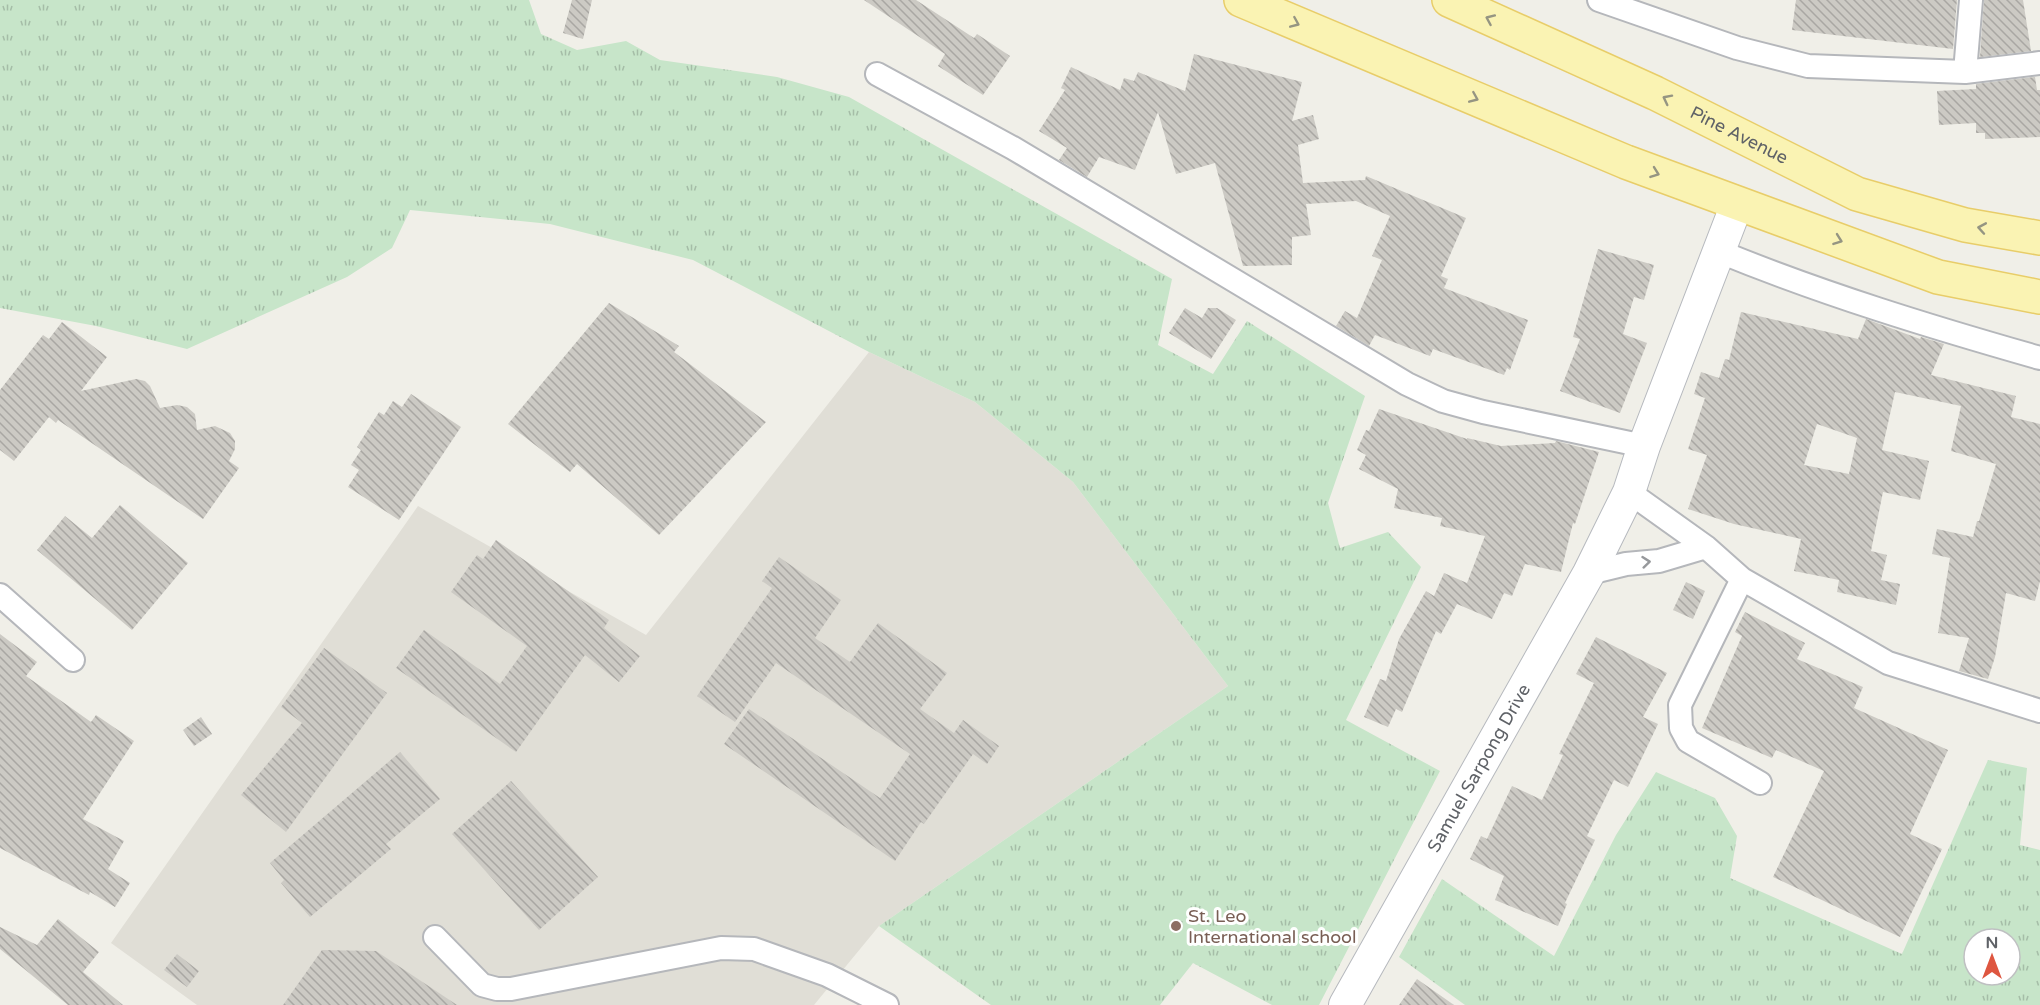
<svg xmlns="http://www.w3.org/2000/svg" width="2040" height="1005" font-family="'Varela Round',sans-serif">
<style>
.education{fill:#e0ded6}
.grass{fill:url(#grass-tufts);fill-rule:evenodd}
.building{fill:url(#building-back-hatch);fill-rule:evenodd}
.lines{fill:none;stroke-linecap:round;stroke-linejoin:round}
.street-casing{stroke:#b5b7bb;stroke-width:26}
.secondary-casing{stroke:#b6b9be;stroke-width:34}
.primary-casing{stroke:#e8cd69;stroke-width:36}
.street{stroke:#fff;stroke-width:22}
.secondary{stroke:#fff;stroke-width:32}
.primary{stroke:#faf3b3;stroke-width:33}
.oneway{stroke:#959582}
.oneway2{stroke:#97999c}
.education-dot{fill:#8d6e63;stroke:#fff;stroke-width:2}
.labels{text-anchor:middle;stroke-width:6;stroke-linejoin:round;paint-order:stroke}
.street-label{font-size:18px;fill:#5f6267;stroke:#fff}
.education-label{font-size:18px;fill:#785e54;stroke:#fff;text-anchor:start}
</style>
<defs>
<pattern id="grass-tufts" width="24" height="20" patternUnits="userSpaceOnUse" patternTransform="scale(1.5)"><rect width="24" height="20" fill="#c7e5c9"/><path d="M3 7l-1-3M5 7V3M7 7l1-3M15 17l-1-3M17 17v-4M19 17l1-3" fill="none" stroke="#a5bda7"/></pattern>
<pattern id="building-back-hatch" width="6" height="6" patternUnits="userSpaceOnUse" patternTransform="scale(1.5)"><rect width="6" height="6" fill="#cccac4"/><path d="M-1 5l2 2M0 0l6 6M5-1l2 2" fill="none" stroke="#a9a7a3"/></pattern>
</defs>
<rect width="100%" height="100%" fill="#f0efe8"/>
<path class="education" d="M 869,352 L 975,402 L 1073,482 L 1228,686 L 879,926 L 814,1005 L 197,1005 L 111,943 L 418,506 L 646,635 Z"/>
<path class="grass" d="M 0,0 L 529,0 L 541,34 L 577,50 L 626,41 L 660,60 L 777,77 L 849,97 L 1172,279 L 1158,345 L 1213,374 L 1247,321 L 1365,396 L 1328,503 L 1340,548 L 1388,532 L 1421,567 L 1346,720 L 1440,771 L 1319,1005 L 1272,1005 L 1193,963 L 1160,1005 L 991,1005 L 879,926 L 1228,686 L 1073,482 L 975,402 L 869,352 L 693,260 L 550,224 L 410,210 L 392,248 L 347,277 L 187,349 L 96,326 L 0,308 Z
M 1988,760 L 2027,768 L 2020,845 L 2040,850 L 2040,1005 L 1465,1005 L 1399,957 L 1442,879 L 1554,956 L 1616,835 L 1656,772 L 1715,798 L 1737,836 L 1730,878 L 1902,954 ZM 1974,939 L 2010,939 L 2010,975 L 1974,975 Z"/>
<path class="building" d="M 572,0 L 592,0 L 583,39 L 563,33 Z
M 864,0 L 916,0 L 974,38 L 977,34 L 1010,56 L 983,95 L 938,66 L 945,54 Z
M 1796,0 L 1957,0 L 1953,49 L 1792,30 Z
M 1984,0 L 2023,0 L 2031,51 L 1980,57 Z
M 1194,54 L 1302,82 L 1292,121 L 1313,115 L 1319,139 L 1298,145 L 1303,183 L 1365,180 L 1366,176 L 1466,218 L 1441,276 L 1448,279 L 1444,288 L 1528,320 L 1510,370 L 1507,368 L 1504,375 L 1433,349 L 1430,356 L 1375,335 L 1369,346 L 1336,326 L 1345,311 L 1357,318 L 1382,260 L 1372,256 L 1390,216 L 1356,201 L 1306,204 L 1311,235 L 1292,237 L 1292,265 L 1243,266 L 1215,163 L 1176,174 L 1158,112 L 1135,170 L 1099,157 L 1087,177 L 1059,160 L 1067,148 L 1039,131 L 1065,90 L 1061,88 L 1071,67 L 1120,90 L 1124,78 L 1134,81 L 1138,72 L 1185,91 Z
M 2035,77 L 2037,90 L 2040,90 L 2040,137 L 1985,139 L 1985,133 L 1976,133 L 1976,123 L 1939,125 L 1937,91 L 1976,89 L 1976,84 Z
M 1598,249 L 1654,265 L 1644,300 L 1634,297 L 1623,334 L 1647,343 L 1620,413 L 1560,391 L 1580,339 L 1573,337 Z
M 609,303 L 679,346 L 674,352 L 766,422 L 659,535 L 577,464 L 570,472 L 508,424 Z
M 1185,308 L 1202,318 L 1208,308 L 1217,308 L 1236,320 L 1211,359 L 1169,333 Z
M 1741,312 L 1858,339 L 1866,319 L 1920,339 L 1921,337 L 1944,344 L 1931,375 L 2016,396 L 2011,417 L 2040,424 L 2040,581 L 2035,601 L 2006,593 L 1995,657 L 1988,679 L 1959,671 L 1969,638 L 1938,633 L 1950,558 L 1932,554 L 1937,529 L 1973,537 L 1977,521 L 1979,521 L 1996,464 L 1951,451 L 1961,406 L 1895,392 L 1882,450 L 1929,461 L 1920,500 L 1883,492 L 1871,551 L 1887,555 L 1881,580 L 1900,584 L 1896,605 L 1837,592 L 1839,580 L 1794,571 L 1801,539 L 1734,524 L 1688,509 L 1707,455 L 1688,449 L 1705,398 L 1694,394 L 1701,372 L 1719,378 L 1725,359 L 1729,360 ZM 1817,424 L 1857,438 L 1849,474 L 1804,465 Z
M 62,322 L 107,357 L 81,391 L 136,379 L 145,381 L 150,386 L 160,408 L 177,405 L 187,407 L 195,414 L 197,430 L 215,426 L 230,433 L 235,441 L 235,449 L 229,461 L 239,468 L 203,519 L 58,420 L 56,423 L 49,417 L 14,461 L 0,450 L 0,390 L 43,335 L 49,339 Z
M 411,394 L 461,427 L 399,520 L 348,487 L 359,470 L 351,465 L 361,450 L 357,447 L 379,412 L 384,415 L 393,401 L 402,407 Z
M 1379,409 L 1467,439 L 1467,438 L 1501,446 L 1555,443 L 1556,441 L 1599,452 L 1575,524 L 1573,523 L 1561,572 L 1525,564 L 1512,596 L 1504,593 L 1492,619 L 1457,604 L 1441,634 L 1436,631 L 1402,712 L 1396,709 L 1388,727 L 1364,717 L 1380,679 L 1386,681 L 1399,639 L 1426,591 L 1434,596 L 1444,573 L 1467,583 L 1485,536 L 1440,526 L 1442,518 L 1394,508 L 1398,489 L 1359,469 L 1366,455 L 1357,450 L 1366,430 L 1369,431 Z
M 120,505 L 188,563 L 132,630 L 37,550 L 65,516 L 92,538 Z
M 496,540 L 609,620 L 604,628 L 640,656 L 619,682 L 585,655 L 516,752 L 396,668 L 424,630 L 500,684 L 527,646 L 451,592 L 477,555 L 483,559 Z
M 779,557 L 841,600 L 815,638 L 850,662 L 878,623 L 947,673 L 920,709 L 954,733 L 963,720 L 999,746 L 987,764 L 973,754 L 924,824 L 921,822 L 895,861 L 724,744 L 749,709 L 880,798 L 910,754 L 776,663 L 735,722 L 697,696 L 772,588 L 762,581 Z
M 1686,582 L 1705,591 L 1693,619 L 1673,610 Z
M 1745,612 L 1805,643 L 1797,659 L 1863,687 L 1854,708 L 1948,750 L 1910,834 L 1942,849 L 1900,937 L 1773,877 L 1824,771 L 1776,750 L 1772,758 L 1702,728 L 1742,636 L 1735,632 Z
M 0,634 L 37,662 L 26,676 L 91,722 L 96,715 L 134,741 L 83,819 L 124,841 L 108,869 L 130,883 L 115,907 L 90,892 L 89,895 L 0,848 Z
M 1596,637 L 1667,673 L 1643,717 L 1658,724 L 1628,787 L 1614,780 L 1587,836 L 1595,840 L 1565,903 L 1567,904 L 1558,926 L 1495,900 L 1504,876 L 1470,859 L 1481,836 L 1487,839 L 1512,786 L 1542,800 L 1563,755 L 1559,754 L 1594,683 L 1576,674 Z
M 324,648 L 387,693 L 286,832 L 241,795 L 302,723 L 281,707 Z
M 201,717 L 212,734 L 194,746 L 183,730 Z
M 400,752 L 440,799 L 386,844 L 391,849 L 310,917 L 281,883 L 284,880 L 270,863 Z
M 511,781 L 598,877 L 539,930 L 452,834 Z
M 58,919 L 99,952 L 83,972 L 123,1005 L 68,1005 L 0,949 L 0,927 L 37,945 Z
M 322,950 L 376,951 L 457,1005 L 283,1005 Z
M 177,954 L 199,971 L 187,987 L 164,970 Z
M 1417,979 L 1454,1005 L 1399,1005 Z"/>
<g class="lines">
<g class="street-casing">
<path id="street" d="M 1599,0 L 1737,48 L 1808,66 L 1965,72 L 2040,63
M 1965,72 L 1971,0
M 877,74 L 1013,148 L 1407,384 L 1443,401 L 1483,412 L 1644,446
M 1718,251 C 1823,294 1931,327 2040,358
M 1629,492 L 1706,547 L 1742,579 L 1888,663 L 2040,711
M 1589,573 L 1626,564 L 1659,561 L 1706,547
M 1742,579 L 1680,705 L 1681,728 L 1688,741 L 1760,783
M 0,595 L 73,660
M 435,937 L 482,985 L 497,989 L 511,989 L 721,948 L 754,949 L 827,975 L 887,1005"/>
</g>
<g class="secondary-casing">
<g id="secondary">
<path id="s1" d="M 1345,1005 L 1589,573 L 1629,492 L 1644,446 L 1737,204"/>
</g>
</g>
<g class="primary-casing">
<g id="primary">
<path d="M 1241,0 L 1626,162 L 1938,277 L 2040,297"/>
<path id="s2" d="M 1449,0 L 1655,93 L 1857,194 L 1965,225 L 2040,238"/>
</g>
</g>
<use href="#street" class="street"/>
<use href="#secondary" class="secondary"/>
<use href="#primary" class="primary"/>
</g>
<defs><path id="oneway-chevron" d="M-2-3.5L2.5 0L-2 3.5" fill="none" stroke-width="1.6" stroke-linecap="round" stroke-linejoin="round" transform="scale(1.5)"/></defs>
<g class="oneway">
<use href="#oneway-chevron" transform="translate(1490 19) rotate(-156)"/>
<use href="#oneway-chevron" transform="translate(1295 23) rotate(23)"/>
<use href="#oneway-chevron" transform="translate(1474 98) rotate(23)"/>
<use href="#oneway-chevron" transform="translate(1667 99) rotate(-153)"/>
<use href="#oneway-chevron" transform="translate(1655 173) rotate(20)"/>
<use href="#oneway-chevron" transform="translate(1982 228) rotate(-170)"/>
<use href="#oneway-chevron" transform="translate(1838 240) rotate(20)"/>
</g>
<use class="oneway2" href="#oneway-chevron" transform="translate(1646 562) rotate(-6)"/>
<circle class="education-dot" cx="1176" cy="926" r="6"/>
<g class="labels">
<g class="street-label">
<text dy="6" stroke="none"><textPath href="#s2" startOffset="320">Pine Avenue</textPath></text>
<text dy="6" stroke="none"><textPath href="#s1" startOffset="272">Samuel Sarpong Drive</textPath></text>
</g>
<g class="education-label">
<text x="1188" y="922">St. Leo<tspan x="1188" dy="21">International school</tspan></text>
</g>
</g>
<g transform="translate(1992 957)"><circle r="28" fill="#ffffff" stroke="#bfc0c2" stroke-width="1.5"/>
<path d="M0-4.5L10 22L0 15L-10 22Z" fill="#de5640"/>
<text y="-9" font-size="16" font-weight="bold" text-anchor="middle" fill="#5f6267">N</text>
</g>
</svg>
